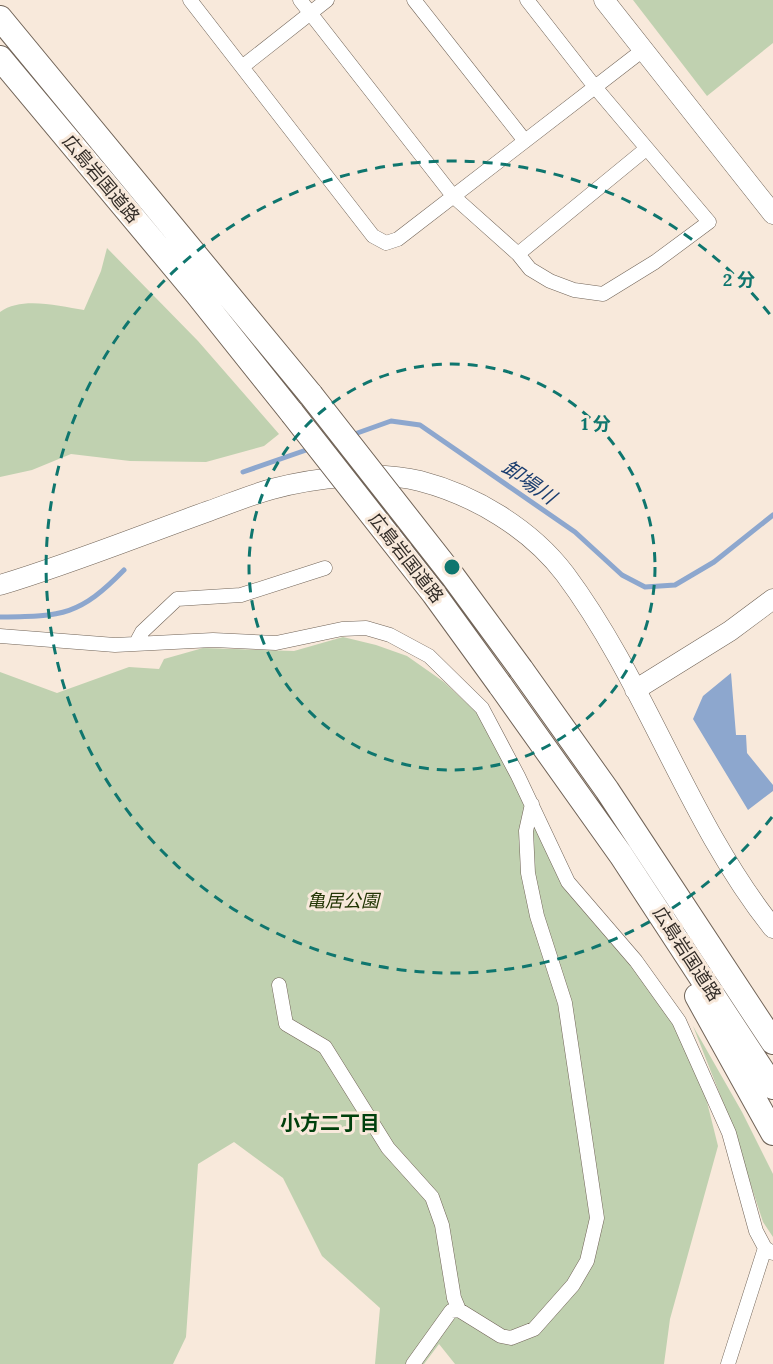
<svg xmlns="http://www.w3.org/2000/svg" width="773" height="1364" font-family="Lora,'Noto Sans JP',serif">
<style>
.green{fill:#c0d1b0}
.water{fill:#8da7ce}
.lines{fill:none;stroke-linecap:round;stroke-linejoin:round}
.stream{stroke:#8da7ce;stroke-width:5}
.street-casing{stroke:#716458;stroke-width:15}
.secondary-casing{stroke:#716458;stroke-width:21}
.highway-casing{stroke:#716458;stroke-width:26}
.street{stroke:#fff;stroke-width:14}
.secondary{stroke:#fff;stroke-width:20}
.highway{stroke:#fff;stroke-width:24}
.highway-bridge-casing{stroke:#716458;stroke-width:26;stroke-linecap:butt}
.highway-bridge{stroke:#fff;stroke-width:24}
.ring{fill:none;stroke:#0f766e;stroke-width:3;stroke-dasharray:10 8}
.labels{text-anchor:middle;stroke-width:6;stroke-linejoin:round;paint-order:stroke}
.street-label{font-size:18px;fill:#332d28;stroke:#f8e9db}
.park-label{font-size:18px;font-style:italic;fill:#233605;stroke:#f8e9db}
.water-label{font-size:20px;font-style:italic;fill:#1b3e6f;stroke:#f8e9db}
.neighbourhood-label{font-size:20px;font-weight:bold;fill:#00400d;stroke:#f8e9db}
.centre{fill:#0f766e;stroke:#f8e9db;stroke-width:3}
.ring-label{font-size:18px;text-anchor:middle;font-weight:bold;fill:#0f766e;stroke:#f8e9db;stroke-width:6;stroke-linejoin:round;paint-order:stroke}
</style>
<rect width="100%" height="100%" fill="#f8e9db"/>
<path class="green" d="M 633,0 L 773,0 L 773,43 L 707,96 Z
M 107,248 L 198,341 L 279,434 L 264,446 L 206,462 L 130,461 L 71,454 L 32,470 L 0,477 L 0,312 C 22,296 58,306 84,310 L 101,271 Z
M 343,637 L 376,645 L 407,656 L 444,682 L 476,712 L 494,741 L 543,843 L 659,1001 L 683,1039 L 702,1082 L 718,1146 L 670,1319 L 664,1364 L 455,1364 L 439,1344 L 424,1364 L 375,1364 L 380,1308 L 322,1256 L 283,1178 L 234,1142 L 198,1164 L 186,1337 L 173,1364 L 0,1364 L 0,672 L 57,693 L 129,667 L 159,669 L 164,659 L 203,648 L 294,651 Z
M 693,1026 L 742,1112 L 773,1174 L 773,1237 L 763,1222 L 728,1115 Z"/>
<path class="water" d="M 731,673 L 736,735 L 746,735 L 747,753 L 773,785 L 773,791 L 748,810 L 693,719 L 703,696 Z"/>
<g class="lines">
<path class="stream" d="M 349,436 L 391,421 L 420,425 L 575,532 L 622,575 L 645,587 L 675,585 L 714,562 L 773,515
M 243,472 L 312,448
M 0,617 C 63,616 79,616 124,570"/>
<g class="street-casing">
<path id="street" d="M 190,0 L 373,236 L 386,243 L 398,239 L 643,50
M 300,0 L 453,196 L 518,254 L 530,269 L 550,281 L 574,290 L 603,294 L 655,262 L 709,222 L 595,87 L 527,0
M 414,0 L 525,141
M 242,67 L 327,0
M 518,254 L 646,149
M 0,636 L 115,645 L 213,640 L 276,643 L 342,629 L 366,628 L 390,635 L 429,656 L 482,708 L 518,776 L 568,882 L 636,961 L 679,1021 L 729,1133 L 756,1231 L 765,1248 L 773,1253
M 136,643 L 142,632 L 177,599 L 241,595 L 325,568
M 279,985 L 286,1024 L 325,1047 L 388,1148 L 432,1197 L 442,1225 L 454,1298 L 459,1310 L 501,1336 L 511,1338 L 534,1329 L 573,1285 L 587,1261 L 597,1218 L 565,1003 L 537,916 L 528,873 L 526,831 L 532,804
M 413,1364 L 451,1311 L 459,1310
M 728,1364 L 765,1248"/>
</g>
<g class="secondary-casing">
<path id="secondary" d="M 604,0 L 773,214
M 0,585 C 70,564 139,536 209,511 C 229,504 250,495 272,489 C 313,478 378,470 420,481 C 474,495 530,528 565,574 C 647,684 687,820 773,928
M 635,690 L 730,631 L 773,599"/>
</g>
<g class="highway-casing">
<path id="highway" d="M 0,18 L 311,395
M 0,58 L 197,294 L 292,413
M 521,669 L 607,790 L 773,1042
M 500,685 L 621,855 L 773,1087
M 697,996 L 773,1133"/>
</g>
<use href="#street" class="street"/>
<use href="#secondary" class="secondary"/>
<use href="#highway" class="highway"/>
<g class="highway-bridge-casing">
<path id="highway-bridge" d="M 311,395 L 452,575 L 521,669
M 292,413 L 434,594 L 500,685"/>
</g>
<use href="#highway-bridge" class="highway-bridge"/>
</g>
<g class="ring">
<circle cx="452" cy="567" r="203"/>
<path d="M772 817A406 406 0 1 1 772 317"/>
</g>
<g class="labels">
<g class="street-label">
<text transform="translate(101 179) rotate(50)" y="6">広島岩国道路</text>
<text transform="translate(406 558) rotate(52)" y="6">広島岩国道路</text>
<text transform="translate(687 954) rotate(57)" y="6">広島岩国道路</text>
</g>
<g class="park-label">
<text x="343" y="907">亀居公園</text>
</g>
<g class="water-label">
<text transform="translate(529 482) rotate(35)" y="7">卸場川</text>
</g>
<g class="neighbourhood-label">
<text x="330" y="1130">小方二丁目</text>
</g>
</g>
<circle cx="452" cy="567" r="9" class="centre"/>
<g class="ring-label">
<text x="739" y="286">2 分</text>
<text x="596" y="430">1 分</text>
</g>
</svg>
